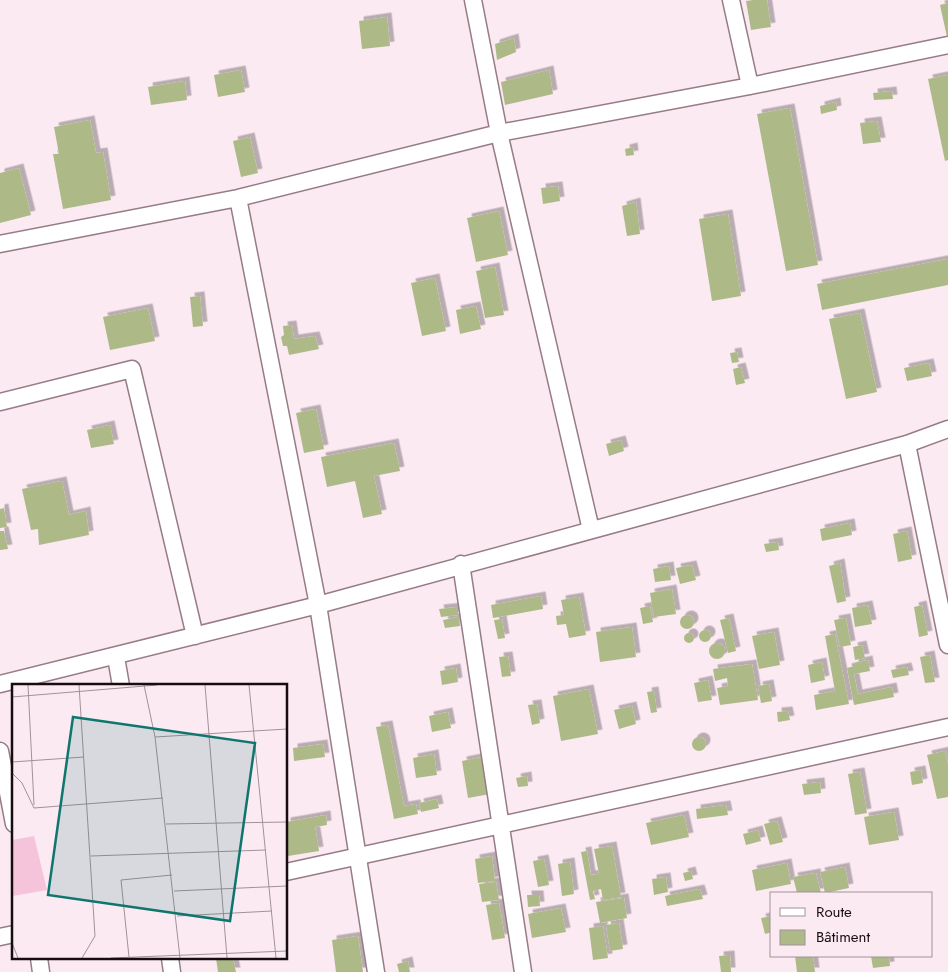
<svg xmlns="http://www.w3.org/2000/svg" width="948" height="972" font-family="Jost,sans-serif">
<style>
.building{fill:#adba88;filter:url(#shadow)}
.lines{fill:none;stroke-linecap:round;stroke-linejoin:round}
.street-casing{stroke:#967c87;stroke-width:19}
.street{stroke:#fff;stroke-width:16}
.inset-road{fill:none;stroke:#a09298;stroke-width:1}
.view{fill:#0f766e;fill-opacity:0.15;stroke:#0f766e;stroke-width:2.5}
.inset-edge{fill:none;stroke:#170d11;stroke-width:2.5}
</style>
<defs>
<filter id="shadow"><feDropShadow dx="4.5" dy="-4.5" stdDeviation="0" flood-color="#0004"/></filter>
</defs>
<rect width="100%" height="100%" fill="#fceaf2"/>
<path class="building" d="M 754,0 L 767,0 L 771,27 L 751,30 L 746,1 Z
M 948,3 L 948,37 L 947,37 L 940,5 Z
M 387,17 L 390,46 L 362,49 L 359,21 Z
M 514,38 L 516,52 L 497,60 L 495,44 Z
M 241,70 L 245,92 L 218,97 L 214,75 Z
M 549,70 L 553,94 L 505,105 L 501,82 Z
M 948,75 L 948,160 L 945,161 L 928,79 Z
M 185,81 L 187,100 L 151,105 L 148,87 Z
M 892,91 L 893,99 L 874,100 L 873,93 Z
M 836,102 L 837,110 L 821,114 L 820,106 Z
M 790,108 L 818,265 L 786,271 L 757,114 Z
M 90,120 L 96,153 L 103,152 L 111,200 L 63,209 L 53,154 L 59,154 L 54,127 Z
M 877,121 L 881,142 L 863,144 L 860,123 Z
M 250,137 L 258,173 L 241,177 L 233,141 Z
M 633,147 L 634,155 L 626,156 L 625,149 Z
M 19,168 L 31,215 L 0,223 L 0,173 Z
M 558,186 L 560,201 L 543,204 L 541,188 Z
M 636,202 L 640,234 L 627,236 L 622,206 Z
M 499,211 L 508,255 L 476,262 L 467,218 Z
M 728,214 L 741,296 L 712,301 L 699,219 Z
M 948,259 L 948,285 L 822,310 L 817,284 Z
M 495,267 L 504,315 L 485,318 L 476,271 Z
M 435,278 L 446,331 L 422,336 L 411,283 Z
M 200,296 L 203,326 L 193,327 L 190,297 Z
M 476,306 L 481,329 L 460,334 L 456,310 Z
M 148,308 L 155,341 L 110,350 L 103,317 Z
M 860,313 L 877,392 L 846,399 L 829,319 Z
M 292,325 L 294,339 L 315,336 L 319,349 L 289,355 L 287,346 L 283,346 L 281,337 L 284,335 L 283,326 Z
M 737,352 L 739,362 L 732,363 L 730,353 Z
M 929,363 L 932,376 L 907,381 L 904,368 Z
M 741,367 L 745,383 L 736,385 L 733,369 Z
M 316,409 L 324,449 L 304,453 L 296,413 Z
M 110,425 L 114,444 L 91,448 L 87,430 Z
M 621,440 L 624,451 L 609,456 L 606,444 Z
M 394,443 L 400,471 L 374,476 L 382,514 L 363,518 L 355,481 L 327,487 L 321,457 Z
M 62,481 L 69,515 L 86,511 L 89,535 L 39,545 L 38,529 L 31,530 L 22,489 Z
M 4,508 L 7,527 L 0,528 L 0,509 Z
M 850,523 L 852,535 L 822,541 L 820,529 Z
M 0,531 L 4,531 L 8,549 L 0,550 Z
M 907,531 L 912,559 L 898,562 L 893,534 Z
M 778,542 L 779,550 L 766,552 L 764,544 Z
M 840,563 L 846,601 L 837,603 L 829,566 Z
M 692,565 L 696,580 L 680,584 L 676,568 Z
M 669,566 L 671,580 L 655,582 L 653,569 Z
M 672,589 L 676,614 L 654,617 L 650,593 Z
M 541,596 L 543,609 L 493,618 L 491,605 Z
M 579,597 L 586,635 L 569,638 L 566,624 L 557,625 L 556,616 L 564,615 L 561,600 Z
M 868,605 L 872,624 L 855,627 L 852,608 Z
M 922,605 L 928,635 L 919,637 L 914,607 Z
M 650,606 L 653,622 L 643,624 L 640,608 Z
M 458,607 L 458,615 L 441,617 L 439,609 Z
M680 622a7 7 0 1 1 14 0a7 7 0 1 1-14 0Z
M 459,617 L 460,626 L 445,628 L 443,620 Z
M 729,618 L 736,651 L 728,653 L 720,620 Z
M 846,618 L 851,645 L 840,647 L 834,620 Z
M 502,619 L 505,638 L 498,639 L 494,620 Z
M 632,627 L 636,657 L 600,662 L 596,632 Z
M699 636a6 6 0 1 1 12 0a6 6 0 1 1-12 0Z
M 774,632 L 780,665 L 759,669 L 752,636 Z
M684 638a5 5 0 1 1 10 0a5 5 0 1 1-10 0Z
M 835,634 L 849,704 L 816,710 L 814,695 L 835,691 L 825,636 Z
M709 651a8 8 0 1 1 16 0a8 8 0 1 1-16 0Z
M 862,645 L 865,658 L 855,660 L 853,647 Z
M 930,655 L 935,682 L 925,683 L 920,657 Z
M 508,656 L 511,676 L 502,677 L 499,657 Z
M 868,660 L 870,671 L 854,674 L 858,694 L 892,687 L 894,697 L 854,705 L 847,668 L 854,666 L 854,663 Z
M 822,662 L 825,680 L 811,683 L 808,665 Z
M 752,664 L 758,700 L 720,705 L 717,688 L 728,686 L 727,678 L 715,681 L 713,669 Z
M 907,667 L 909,675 L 893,678 L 891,670 Z
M 456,668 L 458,682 L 442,685 L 440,671 Z
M 708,680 L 712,700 L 698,702 L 694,683 Z
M 769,684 L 772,701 L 761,703 L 758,686 Z
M 589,689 L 598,734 L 561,741 L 553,696 Z
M 654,691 L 657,712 L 651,713 L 647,692 Z
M 537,704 L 540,723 L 532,725 L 528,705 Z
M 632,706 L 636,724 L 619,729 L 614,710 Z
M 788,711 L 790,720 L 778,722 L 777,712 Z
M 448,712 L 451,728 L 432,732 L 429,716 Z
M 388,725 L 404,806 L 416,804 L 418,814 L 394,819 L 376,727 Z
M692 744a7 7 0 1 1 14 0a7 7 0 1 1-14 0Z
M 323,744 L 325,757 L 294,761 L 293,748 Z
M 945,751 L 948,764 L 948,797 L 937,799 L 927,755 Z
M 434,754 L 437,775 L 416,778 L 413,758 Z
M 482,757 L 490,794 L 468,798 L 462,761 Z
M 921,770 L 923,783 L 912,785 L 910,772 Z
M 860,772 L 867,813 L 855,815 L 848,774 Z
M 527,776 L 528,786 L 518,787 L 516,778 Z
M 820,782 L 821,793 L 804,795 L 802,784 Z
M 437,799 L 439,808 L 421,812 L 419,803 Z
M 726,805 L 728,815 L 697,819 L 696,809 Z
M 894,812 L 899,840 L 869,845 L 864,817 Z
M 326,815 L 327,825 L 315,827 L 319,851 L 288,856 L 286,822 Z
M 684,815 L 689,837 L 651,845 L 646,823 Z
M 777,821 L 783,842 L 770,845 L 764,824 Z
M 758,830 L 761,841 L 746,845 L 743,834 Z
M 612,846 L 621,897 L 603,900 L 601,889 L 593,891 L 595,899 L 590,900 L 581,852 L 587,851 L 591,875 L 599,874 L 594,849 Z
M 492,856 L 495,881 L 478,883 L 475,859 Z
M 544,859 L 549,885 L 538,887 L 533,861 Z
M 570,862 L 574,894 L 562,896 L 558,864 Z
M 787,863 L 791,884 L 756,891 L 752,870 Z
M 845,867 L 849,888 L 825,893 L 820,872 Z
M 691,871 L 693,879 L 685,881 L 683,873 Z
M 816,873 L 821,893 L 797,893 L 793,877 Z
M 666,877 L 668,892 L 654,895 L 652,879 Z
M 496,882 L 499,900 L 482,902 L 479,884 Z
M 700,889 L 703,899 L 667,906 L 665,896 Z
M 527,895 L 539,895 L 540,906 L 528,907 Z
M 624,898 L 627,918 L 600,923 L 596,902 Z
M 499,903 L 505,938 L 492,940 L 486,905 Z
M 561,908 L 566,932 L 532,938 L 528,914 Z
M 772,916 L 772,932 L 765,934 L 761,918 Z
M 619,923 L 623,949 L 610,951 L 606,925 Z
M 603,926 L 608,958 L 593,960 L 589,928 Z
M 358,936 L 363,972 L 336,972 L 332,940 Z
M 730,955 L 731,972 L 721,972 L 719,956 Z
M 795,956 L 813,956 L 815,972 L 797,972 Z
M 871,956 L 889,956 L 890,966 L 873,968 Z
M 216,958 L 233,958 L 236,972 L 218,972 Z
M 408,961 L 410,972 L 399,972 L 397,964 Z"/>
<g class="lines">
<g class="street-casing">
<path id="street" d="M 473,0 L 499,133 L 591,530
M 731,0 L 750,86
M 238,198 L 318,605 L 376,972
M 0,244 L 238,198 L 499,133 L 750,86 L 948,45
M 0,402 L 132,369 L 195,636
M 907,444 L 948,645
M 461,564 L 523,972
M 116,657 L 121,686
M 0,684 L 318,605 L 907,444 L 948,429
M 0,751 L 14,824
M 286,872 L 948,727
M 0,937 L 14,934
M 39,958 L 41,972
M 170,958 L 172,972"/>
</g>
<use href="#street" class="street"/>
</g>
<g transform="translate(12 684)">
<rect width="275" height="275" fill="#fceaf2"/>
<path d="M 22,152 L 35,206 L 1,212 L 0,156 Z" fill="#f6c4da"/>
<path class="inset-road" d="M 16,1 L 22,121M 67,1 L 83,252 L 70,274M 132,1 L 143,53 L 168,274M 193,1 L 215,274M 237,1 L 264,274M 0,13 L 145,1M 143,53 L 275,45M 0,78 L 72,73M 0,89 L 10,99 L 22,124 L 151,114M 154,140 L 275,138M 79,172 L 254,166M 162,207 L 275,202M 165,232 L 260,227M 0,259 L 6,274M 117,273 L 109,196 L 160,191M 99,274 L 275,267"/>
<path class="view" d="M 61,33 L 243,59 L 218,237 L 36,211 Z"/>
<rect width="275" height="275" class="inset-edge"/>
</g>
<rect x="770" y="892" width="162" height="65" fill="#fceaf2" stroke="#a09298"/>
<rect x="780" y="908" width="25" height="8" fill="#ffffff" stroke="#a09298"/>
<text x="816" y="917" font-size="15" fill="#170d11">Route</text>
<rect x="780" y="930" width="25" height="15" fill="#adba88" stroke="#a09298"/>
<text x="816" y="942" font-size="15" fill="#170d11">Bâtiment</text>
</svg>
